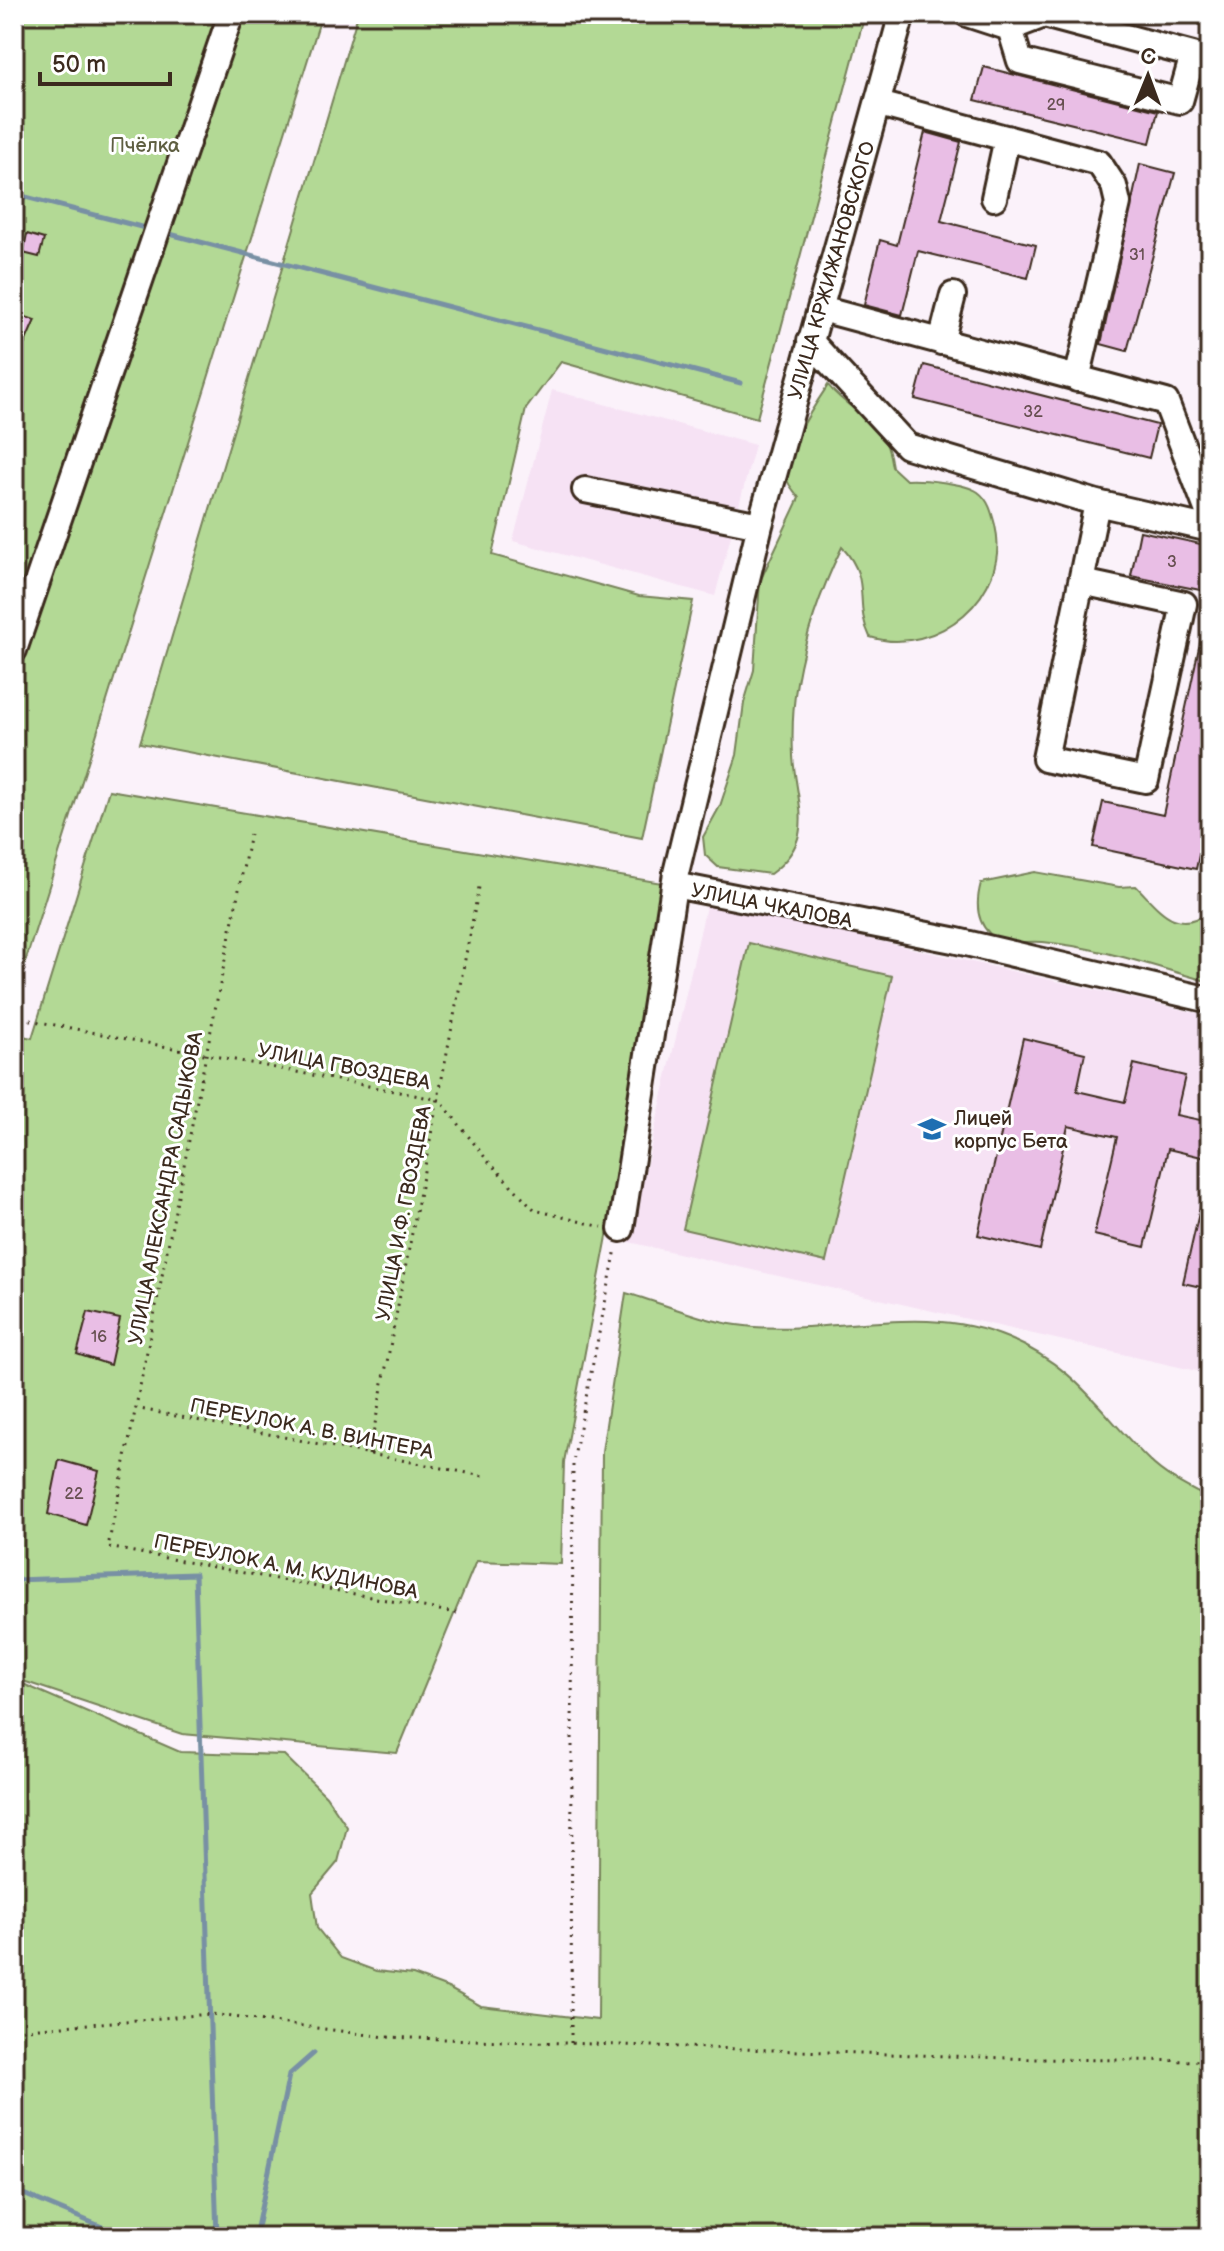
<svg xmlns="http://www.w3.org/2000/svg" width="1224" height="2251" font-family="'Balsamiq Sans',sans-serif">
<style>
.built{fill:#f6e2f4}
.green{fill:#b3d995;stroke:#77825a;stroke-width:2}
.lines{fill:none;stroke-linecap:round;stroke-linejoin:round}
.stream{stroke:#7890a4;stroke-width:5}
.building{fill:#e9bee5;stroke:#3b2a1e;stroke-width:2}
.minor-casing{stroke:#3b2a1e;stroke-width:30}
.path{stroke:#3b2a1e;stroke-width:3;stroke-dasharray:2 6;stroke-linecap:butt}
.minor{stroke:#fff;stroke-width:24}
.labels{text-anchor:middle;stroke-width:6;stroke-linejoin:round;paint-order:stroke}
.number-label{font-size:16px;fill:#664f50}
.park-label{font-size:20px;fill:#5f5f42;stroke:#fff}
.street-label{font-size:20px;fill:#3b2a1e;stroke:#fff}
.poi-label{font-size:20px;fill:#3b2a1e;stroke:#fff;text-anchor:start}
</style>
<rect width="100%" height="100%" fill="#fbf2fa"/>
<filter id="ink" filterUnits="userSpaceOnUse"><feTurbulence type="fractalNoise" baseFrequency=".0125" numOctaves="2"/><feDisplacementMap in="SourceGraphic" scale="16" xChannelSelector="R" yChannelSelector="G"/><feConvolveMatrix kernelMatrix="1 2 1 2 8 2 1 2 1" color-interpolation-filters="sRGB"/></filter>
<g filter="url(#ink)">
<path class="built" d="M 552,390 L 755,445 L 715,596 L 513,541 Z
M 707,902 L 1210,1016 L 1210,1374 L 629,1242 Z"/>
<path class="green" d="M 14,14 L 322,14 L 14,998 Z
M 358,14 L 865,14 L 757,418 L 561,362 L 526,409 L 492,555 L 639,596 L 693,601 L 642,838 L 140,743 Z
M 828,385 C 855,419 885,414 892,467 L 906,480 C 922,479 965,483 978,492 C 989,500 992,513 995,525 C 1012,594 937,658 870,637 C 853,602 873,581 842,547 C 822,588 805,636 797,682 C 793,704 792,733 793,756 C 796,804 818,839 770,874 L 718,867 L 705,855 L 703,837 L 720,806 L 737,755 L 744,703 L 754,670 L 760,581 L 799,498 C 796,493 790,487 788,482 C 780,456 814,406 828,385 Z
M 109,790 L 674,885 L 564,1462 L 561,1564 L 476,1561 L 397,1753 L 182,1734 L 14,1678 L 14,1034 L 32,1038 Z
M 1035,872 L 1119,887 L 1136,886 C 1160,910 1176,936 1210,911 L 1210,982 C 1155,967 1100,947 1043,942 C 1024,940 1006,947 990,934 C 975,920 976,901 981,883 Z
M 749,943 L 892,976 L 826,1262 L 683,1229 Z
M 626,1293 C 662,1303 700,1320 737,1325 C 826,1338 920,1300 1008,1338 C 1077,1367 1099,1411 1149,1460 C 1166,1477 1189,1488 1210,1499 L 1210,2237 L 14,2237 L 14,1680 L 180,1752 L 284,1755 L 326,1796 L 347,1827 L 338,1862 L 312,1893 L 317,1928 L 341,1958 L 376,1971 L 413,1975 L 448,1988 L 481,2006 L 598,2020 L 602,1451 Z"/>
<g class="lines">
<path class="stream" d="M 14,194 L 149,229
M 162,232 L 741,383
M 14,1580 L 195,1574 L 217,2237
M 14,2190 L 126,2237
M 255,2237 L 289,2075 L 314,2053"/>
</g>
<path class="building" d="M 984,67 L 1158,111 L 1150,143 L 975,100 Z
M 925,132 L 961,142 L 941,221 L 1036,245 L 1028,278 L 918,251 L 902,315 L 864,305 L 880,240 L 897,245 Z
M 1140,164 L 1175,173 L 1127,351 L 1101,344 Z
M 27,234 L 44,239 L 39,257 L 23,253 Z
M 14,313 L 35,320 L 14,368 Z
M 924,365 L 1157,425 L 1149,458 L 915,399 Z
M 1140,531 L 1210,546 L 1210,592 L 1131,576 Z
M 1204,624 L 1210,624 L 1210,805 L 1196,869 L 1093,847 L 1103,802 L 1163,815 Z
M 1023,1038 L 1085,1053 L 1077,1091 L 1125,1102 L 1134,1064 L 1185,1076 L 1176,1115 L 1210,1122 L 1210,1159 L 1168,1149 L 1145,1247 L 1094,1235 L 1117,1137 L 1068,1126 L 1040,1250 L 978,1235 Z
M 1204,1191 L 1210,1192 L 1210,1289 L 1183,1283 Z
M 88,1312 L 120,1319 L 110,1365 L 77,1354 Z
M 59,1460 L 99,1471 L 86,1525 L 48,1514 Z"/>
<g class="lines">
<g class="minor-casing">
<path id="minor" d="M 967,14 L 1010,28 L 1044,15 L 1193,55 L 1180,101 L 1020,61 L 1010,28
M 879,104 L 1099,163 L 1114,186 L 1118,203 L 1077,379
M 994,198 L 1007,138
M 821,309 L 1166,402 L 1210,517
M 810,341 L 907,446 L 1097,503 L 1210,529
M 941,342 L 953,295
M 585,490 L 760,525
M 1082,582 L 1184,604 L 1146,780 L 1045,759 L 1097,503
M 14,650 L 231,14
M 674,885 L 953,940 L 1210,1000
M 621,1229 L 676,873 L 760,525 L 902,14"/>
</g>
<path class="path" d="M 250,834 L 108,1547 L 460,1614
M 14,1017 L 440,1100 L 487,1160 L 535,1210 L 602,1227
M 135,1408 L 483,1476
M 369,1455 L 480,882
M 14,2030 L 211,2014 L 385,2037 L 1037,2059 L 1210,2061
M 571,2043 L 573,1462 L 616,1249"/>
<use href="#minor" class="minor"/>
</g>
</g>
<defs>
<g id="school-bare" transform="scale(2.16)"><path d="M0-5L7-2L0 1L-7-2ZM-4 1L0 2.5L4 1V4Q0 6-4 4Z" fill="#1f6fb2" stroke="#fff" stroke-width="2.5" paint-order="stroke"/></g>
</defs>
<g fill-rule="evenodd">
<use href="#school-bare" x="932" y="1129"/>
</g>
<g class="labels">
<g class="number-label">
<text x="1056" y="110">29</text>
<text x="1137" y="260">31</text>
<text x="1033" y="417">32</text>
<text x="1172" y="567">3</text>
<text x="99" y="1342">16</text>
<text x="74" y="1499">22</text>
</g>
<g class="park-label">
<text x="145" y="152">Пчёлка</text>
</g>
<g class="street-label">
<text transform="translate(831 270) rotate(-74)" y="7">УЛИЦА КРЖИЖАНОВСКОГО</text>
<text transform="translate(772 905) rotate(11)" y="7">УЛИЦА ЧКАЛОВА</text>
<text transform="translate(344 1066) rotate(11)" y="7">УЛИЦА ГВОЗДЕВА</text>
<text transform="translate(165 1188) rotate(-79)" y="7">УЛИЦА АЛЕКСАНДРА САДЫКОВА</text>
<text transform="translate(403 1213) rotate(-79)" y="7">УЛИЦА И.Ф. ГВОЗДЕВА</text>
<text transform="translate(312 1428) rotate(11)" y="7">ПЕРЕУЛОК А. В. ВИНТЕРА</text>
<text transform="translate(286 1566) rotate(11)" y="7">ПЕРЕУЛОК А. М. КУДИНОВА</text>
</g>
<g class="poi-label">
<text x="954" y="1125">Лицей<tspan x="954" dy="23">корпус Бета</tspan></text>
</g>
</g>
<rect width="1224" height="2251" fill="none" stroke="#fff" stroke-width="48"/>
<rect x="24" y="24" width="1176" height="2203" fill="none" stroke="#3b2a1e" stroke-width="3" filter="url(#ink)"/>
<g transform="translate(1148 76) rotate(1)" stroke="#ffffff" stroke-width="6" paint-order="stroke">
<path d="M0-6L14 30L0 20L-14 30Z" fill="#3b2a1e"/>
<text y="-12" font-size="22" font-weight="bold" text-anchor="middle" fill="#3b2a1e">С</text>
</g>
<path d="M40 72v12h130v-12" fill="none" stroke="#3b2a1e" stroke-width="4"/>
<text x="52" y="72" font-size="24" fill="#3b2a1e" stroke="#ffffff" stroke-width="6" paint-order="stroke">50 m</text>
</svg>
